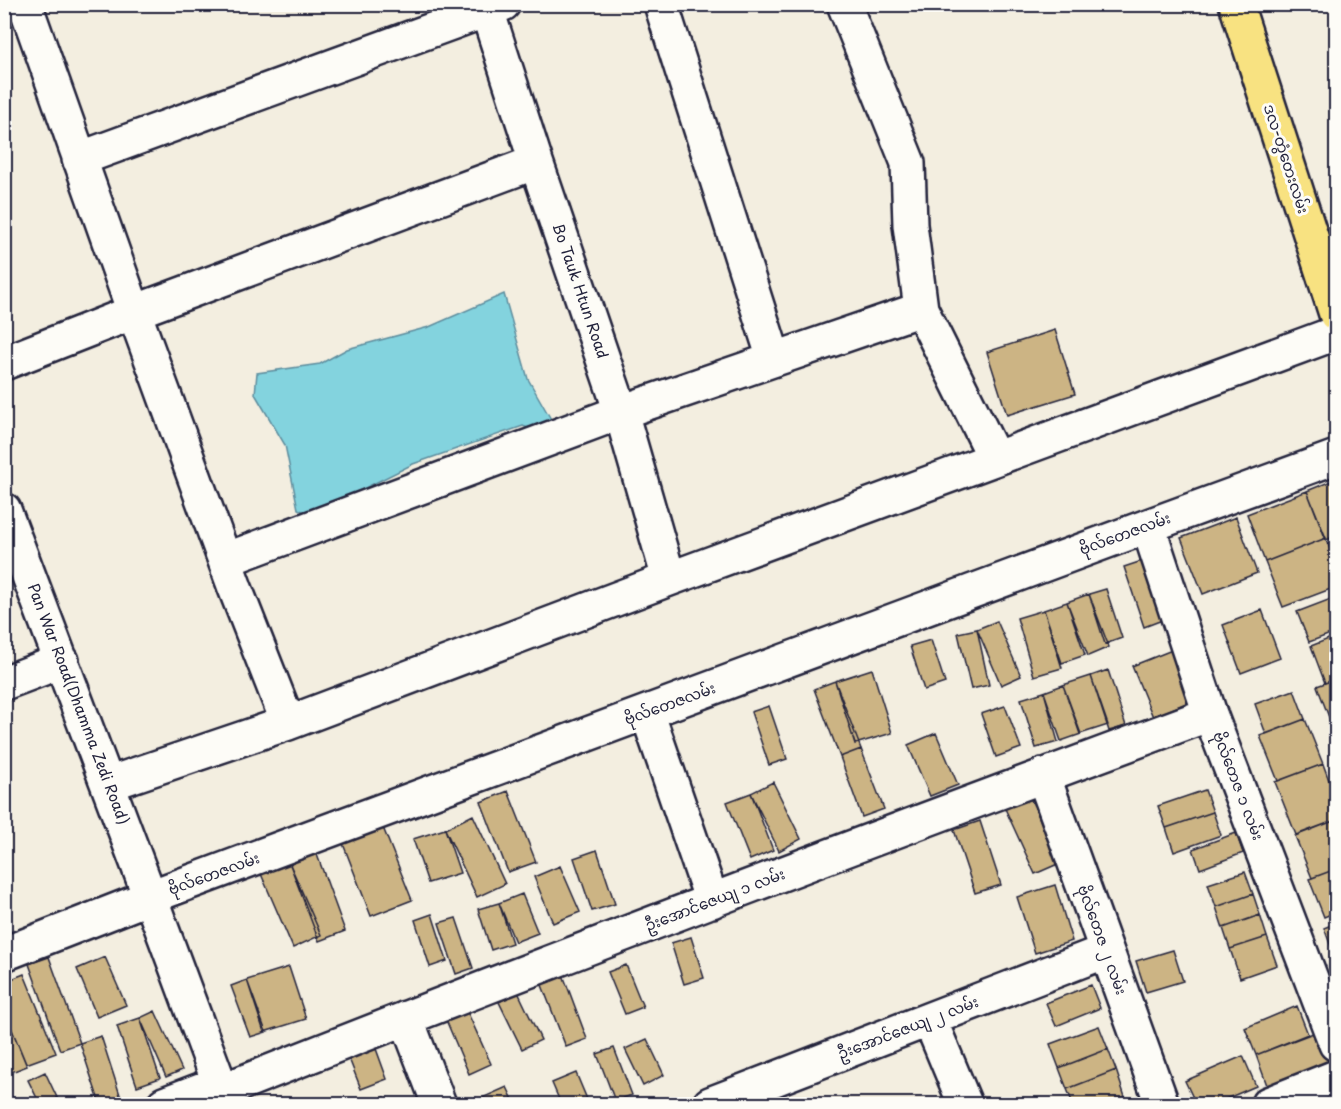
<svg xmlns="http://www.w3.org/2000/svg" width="1341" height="1109" font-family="'Playpen Sans','Noto Sans Myanmar',sans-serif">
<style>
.water{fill:#83d3de;stroke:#5c8c9d;stroke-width:1.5}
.building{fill:#ccb484;stroke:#22223b;stroke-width:1.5}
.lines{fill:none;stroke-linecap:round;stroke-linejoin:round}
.minor-casing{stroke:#22223b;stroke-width:38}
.major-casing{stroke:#22223b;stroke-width:38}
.minor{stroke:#fdfcf7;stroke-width:33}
.major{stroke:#f8e281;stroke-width:33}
.labels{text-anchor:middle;stroke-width:6;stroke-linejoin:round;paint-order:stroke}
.street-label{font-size:15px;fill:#22223b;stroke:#fdfcf7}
</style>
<rect width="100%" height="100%" fill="#f3eee0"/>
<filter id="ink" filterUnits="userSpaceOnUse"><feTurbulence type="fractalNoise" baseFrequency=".0167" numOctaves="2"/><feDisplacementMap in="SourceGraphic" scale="12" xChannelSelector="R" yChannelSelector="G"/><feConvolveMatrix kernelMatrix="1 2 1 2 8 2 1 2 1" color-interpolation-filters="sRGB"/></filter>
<g filter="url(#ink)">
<path class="water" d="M 504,294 L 528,379 L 552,421 L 538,432 L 523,426 L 413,464 L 311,515 L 298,509 L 285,445 L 255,394 L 257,373 L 320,364 L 347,349 L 429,327 Z"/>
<path class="building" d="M 1055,330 L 1075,394 L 1007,415 L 987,352 Z
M 1336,479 L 1336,536 L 1326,540 L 1307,491 Z
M 1307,491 L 1326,538 L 1265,562 L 1247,514 Z
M 1236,517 L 1257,573 L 1203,594 L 1181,538 Z
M 1336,536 L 1336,554 L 1330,538 Z
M 1326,538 L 1336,566 L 1336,587 L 1283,607 L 1265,562 Z
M 1145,560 L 1165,619 L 1144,627 L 1124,567 Z
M 1106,589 L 1122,638 L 1105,644 L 1089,594 Z
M 1089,594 L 1109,647 L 1088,656 L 1067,602 Z
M 1336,597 L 1336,632 L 1309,642 L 1297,612 Z
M 1067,602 L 1085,655 L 1062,663 L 1044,610 Z
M 1044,610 L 1062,668 L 1034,676 L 1017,618 Z
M 1262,610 L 1280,658 L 1241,673 L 1223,625 Z
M 997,621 L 1021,676 L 1001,685 L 977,629 Z
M 977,629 L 989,685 L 971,689 L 958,633 Z
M 1336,636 L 1336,679 L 1325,683 L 1311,646 Z
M 931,640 L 945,683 L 924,690 L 910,646 Z
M 1172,650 L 1193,700 L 1153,717 L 1132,666 Z
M 872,669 L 892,733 L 855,744 L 835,681 Z
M 1108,670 L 1126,726 L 1109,731 L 1091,676 Z
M 1091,676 L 1108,725 L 1080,734 L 1063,685 Z
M 1336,679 L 1336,724 L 1332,725 L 1317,686 Z
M 835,681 L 861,749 L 840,757 L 814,689 Z
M 1063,685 L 1081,734 L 1061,741 L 1044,692 Z
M 1294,690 L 1305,719 L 1266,734 L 1255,704 Z
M 1044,692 L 1058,742 L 1036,748 L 1021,699 Z
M 769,706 L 787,759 L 769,765 L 751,712 Z
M 1005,706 L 1021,748 L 996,757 L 981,714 Z
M 1305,719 L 1323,764 L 1278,781 L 1260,736 Z
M 936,733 L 958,785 L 930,796 L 908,745 Z
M 861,749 L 884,809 L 862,817 L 840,757 Z
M 1323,764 L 1336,799 L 1336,820 L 1296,835 L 1275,782 Z
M 773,782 L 801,839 L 779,851 L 751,793 Z
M 1205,790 L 1213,812 L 1166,828 L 1158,806 Z
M 508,791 L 536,862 L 508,872 L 481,802 Z
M 1027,791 L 1060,863 L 1035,874 L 1002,802 Z
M 751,793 L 773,850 L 750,860 L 727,802 Z
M 1213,812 L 1221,835 L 1174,852 L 1166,828 Z
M 473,815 L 505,884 L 477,897 L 445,829 Z
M 380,820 L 412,900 L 371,916 L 340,836 Z
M 1336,820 L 1336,869 L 1312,878 L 1295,836 Z
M 980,821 L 1001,885 L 975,893 L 954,830 Z
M 445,829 L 460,873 L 428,883 L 413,839 Z
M 1236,833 L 1243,853 L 1200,869 L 1193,849 Z
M 597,850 L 615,904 L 592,911 L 574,858 Z
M 316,852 L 345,931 L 319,941 L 289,862 Z
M 289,862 L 321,935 L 293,948 L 261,874 Z
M 560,866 L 580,912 L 553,923 L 534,877 Z
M 1336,869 L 1336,912 L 1324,917 L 1309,879 Z
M 1245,872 L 1253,894 L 1216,907 L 1208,884 Z
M 1055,885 L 1072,941 L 1035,953 L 1017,897 Z
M 522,894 L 538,933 L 515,942 L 499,903 Z
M 1253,894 L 1260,915 L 1223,928 L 1216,907 Z
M 499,903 L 512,943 L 491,950 L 478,909 Z
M 432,914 L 447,961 L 430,967 L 415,920 Z
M 1260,915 L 1267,937 L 1230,949 L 1223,928 Z
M 456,918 L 473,968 L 456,974 L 439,923 Z
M 1336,923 L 1336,960 L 1324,928 Z
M 691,937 L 704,978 L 684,984 L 671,943 Z
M 1267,937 L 1277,965 L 1240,978 L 1230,949 Z
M 1173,950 L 1183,981 L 1146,992 L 1136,961 Z
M 49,957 L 80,1043 L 60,1050 L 29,964 Z
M 105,957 L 126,1005 L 97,1017 L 77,969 Z
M 626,965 L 643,1007 L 625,1014 L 608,972 Z
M 289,967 L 306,1019 L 264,1032 L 247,980 Z
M 562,972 L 587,1039 L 566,1047 L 540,980 Z
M 24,974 L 56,1053 L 26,1064 L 4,1010 L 4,982 Z
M 247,980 L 266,1032 L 250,1037 L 231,986 Z
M 1091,985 L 1100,1008 L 1056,1026 L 1046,1003 Z
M 518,992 L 541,1040 L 522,1049 L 499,1002 Z
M 1297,1006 L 1308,1034 L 1256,1055 L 1245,1028 Z
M 4,1010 L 27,1066 L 4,1075 Z
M 155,1011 L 182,1070 L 166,1077 L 140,1018 Z
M 467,1011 L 491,1064 L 469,1074 L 446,1020 Z
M 140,1018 L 160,1078 L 137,1086 L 117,1026 Z
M 1099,1026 L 1108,1049 L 1059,1068 L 1050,1044 Z
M 1321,1030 L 1333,1062 L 1268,1088 L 1256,1055 Z
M 101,1036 L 121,1098 L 100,1104 L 80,1043 Z
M 647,1039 L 664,1075 L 643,1086 L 625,1049 Z
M 375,1046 L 387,1079 L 361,1089 L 348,1056 Z
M 614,1048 L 632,1095 L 615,1101 L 597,1054 Z
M 1108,1049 L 1116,1070 L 1067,1089 L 1059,1068 Z
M 1243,1056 L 1256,1086 L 1214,1104 L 1196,1104 L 1185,1081 Z
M 1116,1070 L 1125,1097 L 1104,1104 L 1073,1104 L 1067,1089 Z
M 45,1072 L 60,1104 L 40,1104 L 28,1080 Z
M 576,1073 L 589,1104 L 561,1104 L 552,1083 Z
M 507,1087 L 515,1104 L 485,1104 L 482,1098 Z
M 1336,1094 L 1336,1104 L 1314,1104 Z
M 385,1097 L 388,1104 L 369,1104 Z
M 1125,1097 L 1128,1104 L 1104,1104 Z"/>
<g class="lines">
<g class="minor-casing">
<path id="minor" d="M 25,4 L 134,312 L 235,588 L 288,723
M 485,4 L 536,162 L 621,412 L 669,579
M 661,4 L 774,359
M 844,4 L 908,163 L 910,225 L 921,309 L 995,458
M 79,159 L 503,4
M 4,363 L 134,312 L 536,162
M 4,510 L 150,897 L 227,1104
M 1148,526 L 1210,714 L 1336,1044
M 225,560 L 621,412 L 921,309
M 4,683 L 62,661
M 647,712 L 712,901
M 1043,775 L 1162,1104
M 108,784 L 288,723 L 669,579 L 1336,333
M 4,954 L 150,897 L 647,712 L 1148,526 L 1336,457
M 406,1018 L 439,1104
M 930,1020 L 965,1104
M 221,1091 C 549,961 879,836 1210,714
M 164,1104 L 219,1083
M 710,1104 L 1106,951
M 1268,1104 L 1336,1077"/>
</g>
<g class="major-casing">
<path id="major" d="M 1236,4 L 1336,314"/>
</g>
<use href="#minor" class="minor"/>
<use href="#major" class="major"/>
</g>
</g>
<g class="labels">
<g class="street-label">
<text transform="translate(1286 159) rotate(72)" y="5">ဒလ-တွံတေးလမ်း</text>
<text transform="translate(580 291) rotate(71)" y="5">Bo Tauk Htun Road</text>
<text transform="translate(1125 534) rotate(-20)" y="5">ဗိုလ်တေဇလမ်း</text>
<text transform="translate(78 704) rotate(69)" y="5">Pan War Road(Dhamma Zedi Road)</text>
<text transform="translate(670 704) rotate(-20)" y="5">ဗိုလ်တေဇလမ်း</text>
<text transform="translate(1238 786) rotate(69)" y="5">ဗိုလ်တေဇ ၁ လမ်း</text>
<text transform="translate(214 874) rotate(-20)" y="5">ဗိုလ်တေဇလမ်း</text>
<text transform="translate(715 900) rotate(-21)" y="5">ဦးအောင်ဇေယျ ၁ လမ်း</text>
<text transform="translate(1102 940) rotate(70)" y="5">ဗိုလ်တေဇ ၂ လမ်း</text>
<text transform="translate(908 1028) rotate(-21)" y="5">ဦးအောင်ဇေယျ ၂ လမ်း</text>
</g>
</g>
<rect width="1341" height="1109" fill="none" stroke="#fdfcf7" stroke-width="24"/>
<rect x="12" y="12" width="1317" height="1085" fill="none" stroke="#22223b" stroke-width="2" filter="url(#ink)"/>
</svg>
